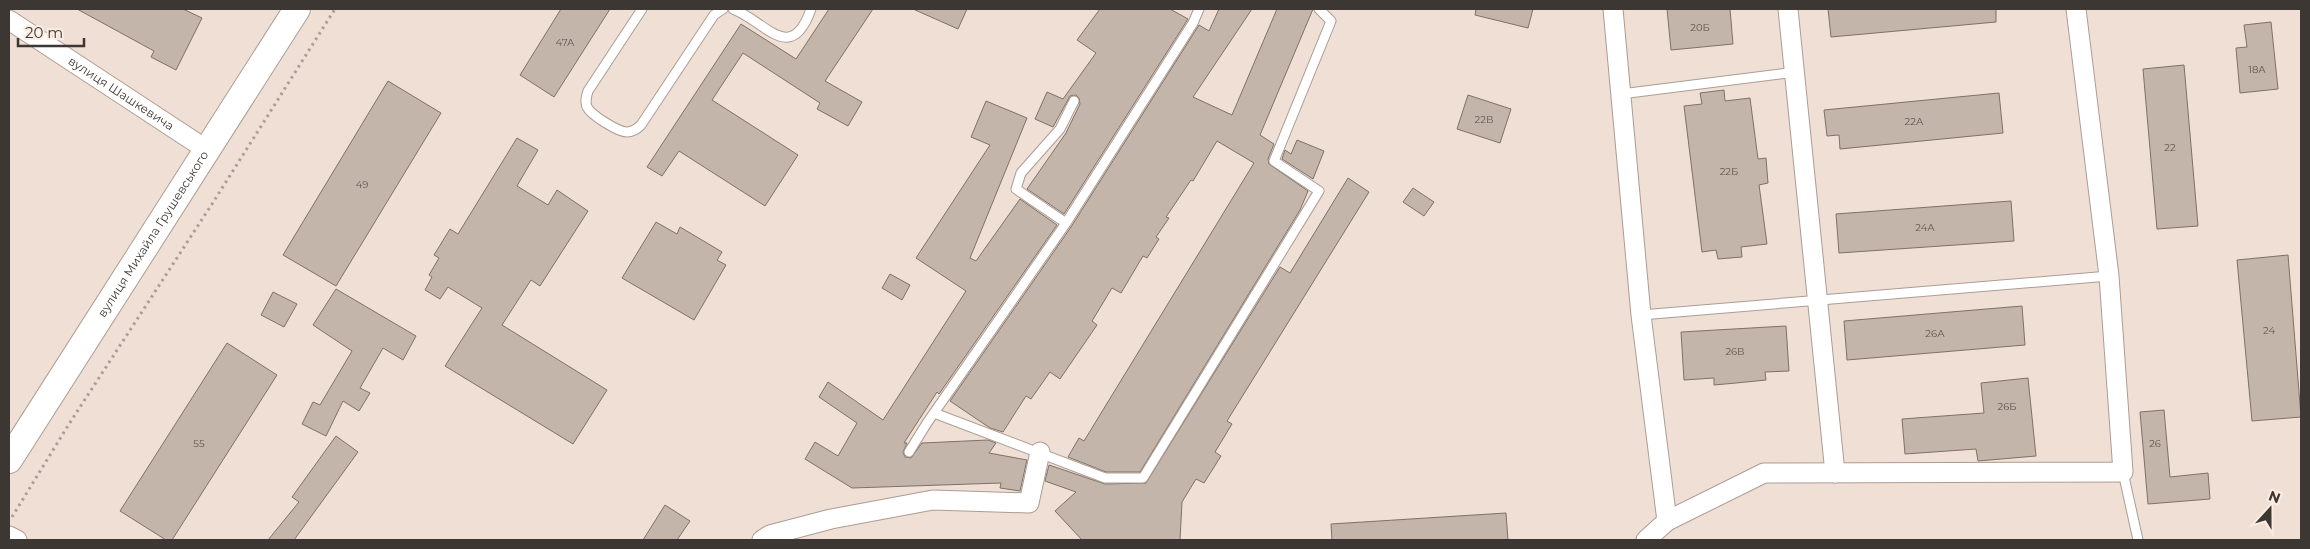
<svg xmlns="http://www.w3.org/2000/svg" width="2310" height="549" font-family="Montserrat,sans-serif">
<style>
.building{fill:#c4b5ab;stroke:#7f7168}
.lines{fill:none;stroke-linecap:round;stroke-linejoin:round}
.service-casing{stroke:#ac9d93;stroke-width:11}
.minor-casing{stroke:#ac9d93;stroke-width:21}
.secondary-casing{stroke:#ac9d93;stroke-width:28}
.path{stroke:#aa9e96;stroke-width:3;stroke-dasharray:2.5 4;stroke-linecap:butt}
.service{stroke:#fff;stroke-width:9}
.minor{stroke:#fff;stroke-width:19}
.secondary{stroke:#fff;stroke-width:26}
.labels{text-anchor:middle;stroke-width:5;stroke-linejoin:round;paint-order:stroke}
.number-label{font-size:10px;fill:#5f5651}
.street-label{font-size:12px;fill:#3d3733;stroke:#fcede2}
</style>
<rect width="100%" height="100%" fill="#efdfd5"/>
<path class="building" d="M 77,9 L 183,9 L 202,18 L 176,70 L 151,57 L 154,51 Z
M 561,9 L 610,9 L 554,97 L 520,75 Z
M 829,9 L 873,9 L 825,81 L 862,102 L 848,126 L 817,109 L 820,103 L 743,53 L 712,100 L 798,155 L 765,206 L 679,151 L 662,176 L 647,167 L 741,24 L 796,59 Z
M 913,9 L 967,9 L 958,29 Z
M 1100,9 L 1170,9 L 1188,19 L 1064,214 L 1027,189 L 1066,133 L 1080,104 L 1079,98 L 1076,95 L 1070,96 L 1053,127 L 1035,119 L 1047,92 L 1063,99 L 1096,53 L 1077,40 Z
M 1219,9 L 1252,9 L 1193,97 L 1232,115 L 1277,9 L 1313,9 L 1260,135 L 1274,144 L 1268,159 L 1269,164 L 1308,191 L 1300,210 L 1140,472 L 1106,472 L 1068,457 L 1079,438 L 1084,441 L 1254,163 L 1217,141 L 1193,181 L 1191,180 L 1166,217 L 1169,218 L 1156,237 L 1159,239 L 1147,258 L 1143,256 L 1121,293 L 1112,288 L 1092,321 L 1097,325 L 1060,379 L 1050,372 L 1031,399 L 1026,396 L 1003,432 L 990,428 L 950,401 L 1071,227 L 1199,25 L 1209,31 Z
M 1476,9 L 1533,9 L 1528,28 L 1475,15 Z
M 1667,9 L 1730,9 L 1733,44 L 1671,50 Z
M 1828,9 L 1996,9 L 1996,22 L 1831,37 Z
M 2271,22 L 2278,89 L 2240,93 L 2236,48 L 2247,47 L 2244,25 Z
M 2184,65 L 2198,226 L 2157,229 L 2143,69 Z
M 388,81 L 441,113 L 336,286 L 283,255 Z
M 1724,90 L 1725,101 L 1750,98 L 1758,159 L 1766,158 L 1768,183 L 1759,185 L 1767,244 L 1741,247 L 1742,257 L 1718,259 L 1716,250 L 1702,252 L 1684,106 L 1702,104 L 1700,93 Z
M 1999,93 L 2003,133 L 1840,149 L 1839,135 L 1827,136 L 1824,110 Z
M 1468,95 L 1511,109 L 1500,143 L 1457,129 Z
M 986,101 L 1027,118 L 970,258 L 976,261 L 1020,199 L 1057,225 L 939,394 L 937,392 L 904,443 L 907,443 L 903,452 L 905,457 L 911,458 L 922,443 L 988,440 L 996,443 L 989,453 L 1027,460 L 1020,491 L 1000,488 L 1001,483 L 852,488 L 805,459 L 815,442 L 838,456 L 857,423 L 819,397 L 828,382 L 883,420 L 966,291 L 916,258 L 990,145 L 971,137 Z
M 517,138 L 538,150 L 517,186 L 548,205 L 557,190 L 588,211 L 540,286 L 531,280 L 502,325 L 607,390 L 573,444 L 445,366 L 482,308 L 448,287 L 440,299 L 425,290 L 432,277 L 429,275 L 439,258 L 434,255 L 450,229 L 458,234 Z
M 1297,140 L 1324,151 L 1313,179 L 1282,159 L 1285,150 L 1291,154 Z
M 1348,178 L 1369,192 L 1227,421 L 1232,424 L 1215,452 L 1221,456 L 1204,483 L 1196,479 L 1182,502 L 1180,540 L 1082,540 L 1055,511 L 1076,492 L 1045,481 L 1049,465 L 1105,484 L 1146,483 L 1280,267 L 1290,273 Z
M 1413,188 L 1434,202 L 1424,216 L 1403,202 Z
M 2011,201 L 2014,241 L 1839,253 L 1836,214 Z
M 656,222 L 677,234 L 680,227 L 722,252 L 717,260 L 726,265 L 694,320 L 622,278 Z
M 2288,255 L 2301,417 L 2252,421 L 2237,260 Z
M 890,274 L 910,285 L 902,300 L 882,288 Z
M 336,289 L 416,336 L 403,360 L 383,348 L 360,388 L 370,393 L 359,411 L 343,401 L 326,436 L 302,424 L 313,402 L 320,405 L 352,351 L 313,325 Z
M 273,292 L 297,304 L 284,327 L 261,315 Z
M 2022,306 L 2025,345 L 1847,360 L 1844,321 Z
M 1786,326 L 1789,371 L 1765,372 L 1766,380 L 1736,383 L 1714,385 L 1714,378 L 1684,380 L 1681,332 Z
M 227,343 L 277,375 L 172,540 L 166,540 L 120,511 Z
M 2028,378 L 2036,456 L 1978,461 L 1976,449 L 1905,454 L 1902,419 L 1984,413 L 1981,383 Z
M 2164,410 L 2170,477 L 2208,473 L 2210,499 L 2148,504 L 2140,412 Z
M 336,436 L 358,452 L 294,540 L 268,540 L 299,502 L 292,497 Z
M 665,505 L 690,521 L 677,540 L 643,540 Z
M 1506,513 L 1508,540 L 1332,540 L 1331,524 Z"/>
<g class="lines">
<g class="service-casing">
<path id="service" d="M 642,9 L 588,91 C 586,97 585,101 587,107 C 591,115 618,132 627,132 C 633,132 637,129 641,125 L 714,15 L 723,9
M 733,9 C 765,21 791,66 811,9
M 1621,94 L 1796,72
M 1074,101 L 1060,129 L 1021,173 L 1016,189 L 1066,223 L 1193,23 L 1199,9
M 1641,315 L 2109,276
M 934,413 L 1105,478 L 1143,478 L 1319,191 L 1274,161 L 1331,21 L 1319,9
M 909,452 L 927,423 L 1066,223
M 2123,472 L 2138,540"/>
</g>
<g class="minor-casing">
<g id="minor">
<path d="M 1613,9 L 1641,315 L 1667,521"/>
<path d="M 1788,9 L 1835,473"/>
<path id="s1" d="M 9,20 L 207,150"/>
<path d="M 9,536 L 17,540"/>
<path d="M 762,540 L 770,535 L 831,519 L 933,500 L 1029,503 L 1040,452"/>
<path d="M 1646,540 L 1667,521 L 1764,473 L 2123,472 L 2109,276 L 2076,9"/>
</g>
</g>
<g class="secondary-casing">
<g id="secondary">
<path id="s2" d="M 9,460 L 297,9"/>
</g>
</g>
<path class="path" d="M 12,517 L 69,424 L 212,204 L 335,9"/>
<use href="#service" class="service"/>
<use href="#minor" class="minor"/>
<use href="#secondary" class="secondary"/>
</g>
<g class="labels">
<g class="number-label">
<text x="1700" y="31">20Б</text>
<text x="565" y="46">47А</text>
<text x="2257" y="73">18А</text>
<text x="1484" y="123">22В</text>
<text x="1914" y="125">22А</text>
<text x="2170" y="151">22</text>
<text x="1729" y="175">22Б</text>
<text x="362" y="188">49</text>
<text x="1925" y="231">24А</text>
<text x="2269" y="334">24</text>
<text x="1935" y="337">26А</text>
<text x="1735" y="355">26В</text>
<text x="2007" y="410">26Б</text>
<text x="199" y="447">55</text>
<text x="2155" y="447">26</text>
</g>
<g class="street-label">
<text dy="4" stroke="none"><textPath href="#s1" startOffset="134">вулиця Шашкевича</textPath></text>
<text dy="4" stroke="none"><textPath href="#s2" startOffset="268">вулиця Михайла Грушевського</textPath></text>
</g>
</g>
<rect width="2310" height="549" fill="none" stroke="#3d3733" stroke-width="20"/>
<g transform="translate(2270 509) rotate(21)" stroke="#fcede2" stroke-width="4" paint-order="stroke">
<path d="M0-4L9 19L0 12L-9 19Z" fill="#3d3733"/>
<text y="-8" font-size="14" font-weight="bold" text-anchor="middle" fill="#3d3733">N</text>
</g>
<path d="M18 38v8h66v-8" fill="none" stroke="#3d3733" stroke-width="2.5"/>
<text x="25" y="38" font-size="15" fill="#3d3733" stroke="#fcede2" stroke-width="4" paint-order="stroke">20 m</text>
</svg>
